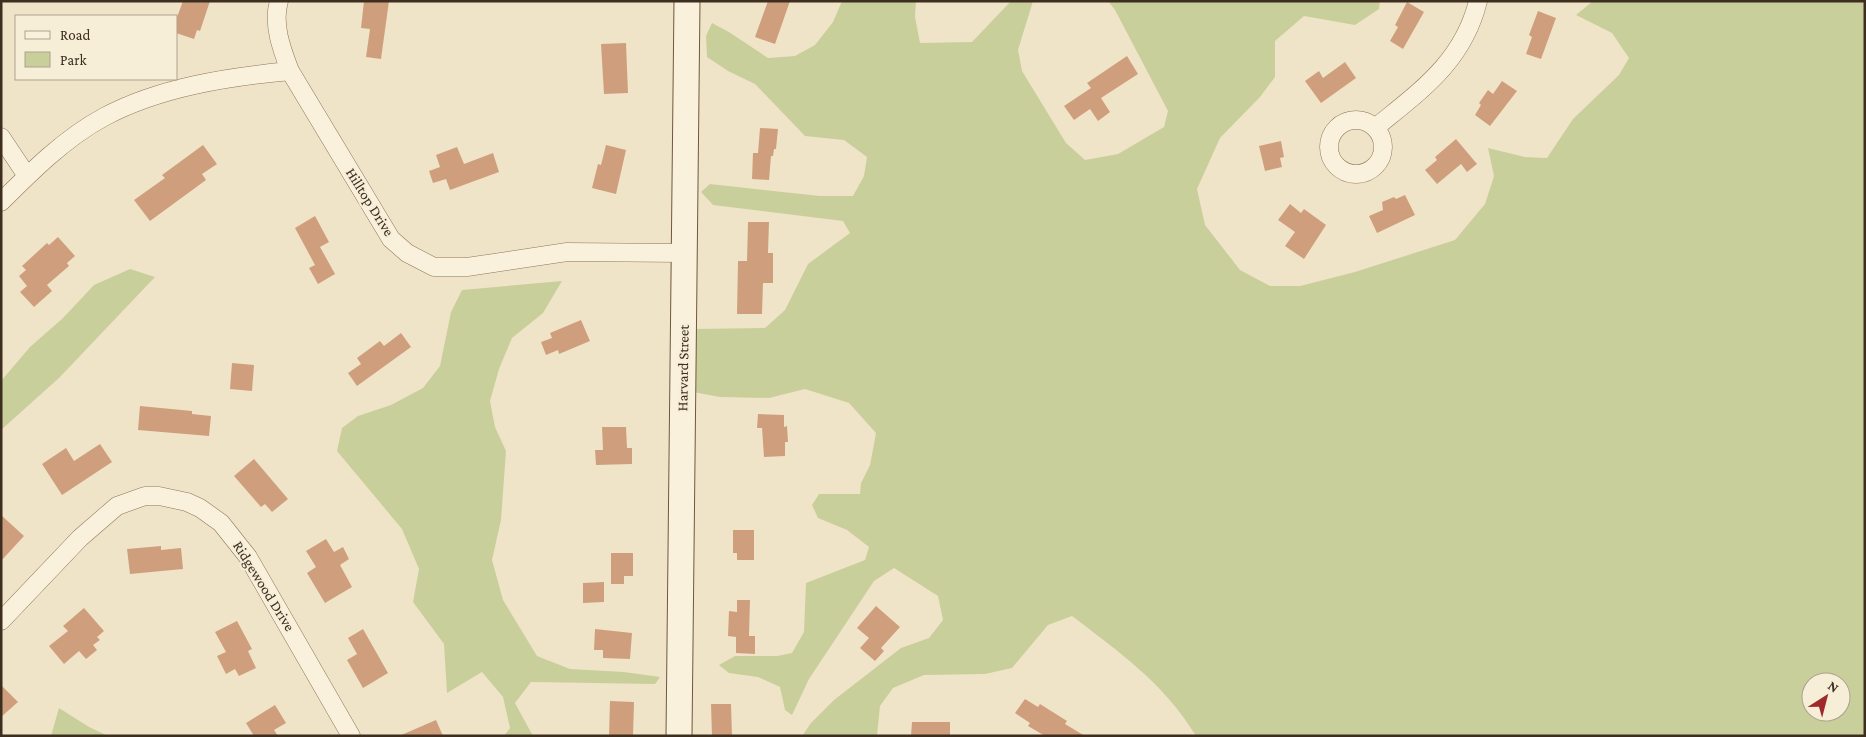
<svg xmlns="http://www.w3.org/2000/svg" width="1866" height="737" font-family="'Crimson Pro',serif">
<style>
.green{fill:#c9cf9b;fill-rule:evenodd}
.building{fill:#cf9f7d}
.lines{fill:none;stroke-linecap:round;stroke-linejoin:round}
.minor-casing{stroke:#8d765c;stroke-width:19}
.secondary-casing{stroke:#6f573f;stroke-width:27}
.minor{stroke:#faf1dc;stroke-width:18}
.secondary{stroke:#faf1dc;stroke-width:25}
.labels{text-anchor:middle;stroke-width:4;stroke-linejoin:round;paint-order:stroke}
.street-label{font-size:15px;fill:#3d2e20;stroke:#f7eed8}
</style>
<rect width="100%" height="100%" fill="#f0e4c8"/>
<path class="green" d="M 842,1 L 916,1 L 915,17 L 920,43 L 972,42 L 1011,1 L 1033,1 L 1018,50 L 1022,71 L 1066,143 L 1085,160 L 1118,154 L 1164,127 L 1168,111 L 1115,10 L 1108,1 L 1380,1 L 1379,9 L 1355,25 L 1304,16 L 1275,41 L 1275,77 L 1260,97 L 1220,138 L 1197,189 L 1205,225 L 1240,270 L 1270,286 L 1300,286 L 1355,272 L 1455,240 L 1485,204 L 1494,176 L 1488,148 L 1525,157 L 1547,158 L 1573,119 L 1619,75 L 1629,58 L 1612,33 L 1576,15 L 1593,1 L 1865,1 L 1865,736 L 1196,736 C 1163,682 1120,653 1072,616 L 1048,625 L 1012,668 L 985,674 L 924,675 L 893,688 L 880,706 L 877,736 L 802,736 L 811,723 L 834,700 L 901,648 L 929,638 L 943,620 L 938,596 L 894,568 L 874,581 L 809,679 L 792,715 L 785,710 L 780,687 L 758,677 L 729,673 L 719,665 L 735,656 L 777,656 L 792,653 L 804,632 L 806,583 L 865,560 L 869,547 L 847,530 L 818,518 L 812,505 L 819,494 L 860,494 L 861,483 L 870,465 L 876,433 L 849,403 L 805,389 L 769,398 L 720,397 L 693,392 L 693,329 L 765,328 L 785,310 L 808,264 L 850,233 L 843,221 L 713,205 L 701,192 L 710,184 L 820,196 L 853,196 L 864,176 L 867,157 L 844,140 L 805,136 L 755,84 L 728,71 L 707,57 L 706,36 L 712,23 L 729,32 L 768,58 L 795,56 L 815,45 L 833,22 ZM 1811,682 L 1841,682 L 1841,712 L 1811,712 Z
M 130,269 L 155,277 L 59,378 L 1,430 L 1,381 L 30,347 L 63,318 L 94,285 Z
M 562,281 L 543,313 L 512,338 L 499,369 L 490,401 L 495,427 L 506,451 L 501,520 L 492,560 L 503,600 L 537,656 L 570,669 L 624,672 L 660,677 L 655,684 L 531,682 L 515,703 L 533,736 L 504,736 L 510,728 L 503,697 L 482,672 L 447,693 L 444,644 L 413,602 L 419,569 L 402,529 L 337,451 L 342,428 L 358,416 L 391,405 L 423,388 L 440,366 L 451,312 L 462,290 Z
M 59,708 L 89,727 L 108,736 L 51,736 Z"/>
<path class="building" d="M 183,1 L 210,1 L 200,31 L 197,30 L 194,39 L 176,33 L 176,20 Z
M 364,1 L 389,1 L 381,59 L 366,57 L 370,29 L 361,28 Z
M 768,1 L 790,1 L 775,44 L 755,37 Z
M 1407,2 L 1424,12 L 1403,49 L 1390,41 L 1398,27 L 1395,25 Z
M 1538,11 L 1556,18 L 1541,59 L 1526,54 L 1532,37 L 1529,35 Z
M 626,43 L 628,93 L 604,94 L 601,44 Z
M 1127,56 L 1138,74 L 1101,98 L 1110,112 L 1098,121 L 1090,109 L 1074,120 L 1064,106 L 1091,88 L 1087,83 Z
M 1345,62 L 1356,78 L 1321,103 L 1305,81 L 1319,71 L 1323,78 Z
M 1502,81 L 1517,91 L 1490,126 L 1475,115 L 1481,105 L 1479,103 L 1488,90 L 1493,94 Z
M 760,128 L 778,129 L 776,149 L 774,149 L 773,156 L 771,156 L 769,180 L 752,179 L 753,153 L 758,153 Z
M 1456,139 L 1477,164 L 1467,172 L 1461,164 L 1437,184 L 1425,170 L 1437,160 L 1435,157 Z
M 1281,141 L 1284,157 L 1280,158 L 1282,167 L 1265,171 L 1259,146 Z
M 203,145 L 217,164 L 202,174 L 206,180 L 150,221 L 134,200 L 165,178 L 162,175 Z
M 606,145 L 626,150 L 616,194 L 592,188 L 598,164 L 601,165 Z
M 457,147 L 464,164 L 493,153 L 499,172 L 450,190 L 446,179 L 433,183 L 429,171 L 440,167 L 436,155 Z
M 1405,195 L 1415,215 L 1377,233 L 1369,216 L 1383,210 L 1382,202 L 1394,197 L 1396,199 Z
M 1290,204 L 1301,213 L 1304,209 L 1326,225 L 1304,259 L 1285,246 L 1295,232 L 1278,220 Z
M 315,216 L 329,242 L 320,247 L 335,274 L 318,284 L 309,268 L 315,265 L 295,228 Z
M 748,222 L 769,222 L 768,253 L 773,253 L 773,283 L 763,283 L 762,314 L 737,314 L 738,261 L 747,261 Z
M 58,237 L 75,256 L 67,263 L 69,266 L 47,285 L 52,291 L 34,307 L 20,292 L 27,286 L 19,276 L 26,270 L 22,266 L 47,243 L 49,245 Z
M 581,320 L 590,341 L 559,354 L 558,350 L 546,355 L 541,342 L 552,338 L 550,333 Z
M 401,333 L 411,347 L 357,386 L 348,373 L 361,364 L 357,358 L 380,341 L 384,346 Z
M 232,363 L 254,365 L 252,391 L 230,389 Z
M 140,406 L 192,411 L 192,414 L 211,416 L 209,436 L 138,430 Z
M 758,414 L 784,415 L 784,427 L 787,426 L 788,442 L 785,442 L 785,456 L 764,457 L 762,428 L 757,428 Z
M 602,427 L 626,427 L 627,448 L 632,448 L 632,464 L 596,465 L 595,450 L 603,450 Z
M 100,444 L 112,462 L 62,495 L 42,464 L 66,448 L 74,461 Z
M 254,459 L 288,499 L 272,512 L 265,504 L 261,507 L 234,476 Z
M 1,515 L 24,536 L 1,561 Z
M 733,530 L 754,530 L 754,560 L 737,560 L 737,553 L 733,553 Z
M 326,539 L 334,552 L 343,547 L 349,559 L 340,565 L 352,587 L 325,603 L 307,573 L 316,567 L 306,551 Z
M 161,546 L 161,550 L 181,548 L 183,569 L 130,574 L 127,549 Z
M 611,553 L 633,553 L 633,576 L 624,576 L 624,584 L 611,584 Z
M 604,582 L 604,602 L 583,603 L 583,583 Z
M 737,600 L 750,600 L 749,636 L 755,636 L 755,654 L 736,653 L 736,637 L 728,636 L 729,611 L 737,612 Z
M 876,606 L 900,627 L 881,648 L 884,651 L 875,661 L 860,648 L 869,638 L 857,628 Z
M 84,608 L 104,631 L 97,637 L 100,640 L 93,645 L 97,650 L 86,659 L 79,651 L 64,664 L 49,646 L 68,631 L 63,626 Z
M 237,621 L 252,649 L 248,651 L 256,668 L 239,676 L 235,669 L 226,674 L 217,656 L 226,652 L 215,632 Z
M 363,629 L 388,673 L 363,688 L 347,660 L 357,654 L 348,638 Z
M 595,629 L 632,633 L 630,659 L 603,658 L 603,650 L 594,650 Z
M 1,685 L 18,702 L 1,717 Z
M 1025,699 L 1038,707 L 1040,704 L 1067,721 L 1065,724 L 1085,736 L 1045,736 L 1028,726 L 1030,723 L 1015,713 Z
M 610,701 L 634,702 L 633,736 L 609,736 Z
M 711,704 L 731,704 L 732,736 L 712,736 Z
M 275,705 L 286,723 L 274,730 L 278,736 L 254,736 L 246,723 Z
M 436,720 L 443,736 L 399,736 Z
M 912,722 L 950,722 L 950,736 L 911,736 Z"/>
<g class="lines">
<g class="minor-casing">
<path id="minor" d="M 279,1 C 272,24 282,50 290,71 L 391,239 L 407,253 L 434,267 L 467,267 L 567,252 L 684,253
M1329 147a27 27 0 1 1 54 0a27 27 0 1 1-54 0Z
M 1375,128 C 1420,91 1463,62 1478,1
M 1,137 L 27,176
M 1,202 C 32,171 65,138 104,117 C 160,87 228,77 290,71
M 1,621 L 80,538 L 117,506 L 145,496 L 159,496 L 187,502 L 200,508 L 221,523 L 248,557 L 351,736"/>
</g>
<g class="secondary-casing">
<path id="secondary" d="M 679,736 L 687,1"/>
</g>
<use href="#minor" class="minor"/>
<use href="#secondary" class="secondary"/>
</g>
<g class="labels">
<g class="street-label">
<text transform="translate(370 202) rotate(58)" y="5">Hilltop Drive</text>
<text transform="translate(683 368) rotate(-89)" y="5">Harvard Street</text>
<text transform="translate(264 586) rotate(58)" y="5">Ridgewood Drive</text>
</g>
</g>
<rect width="1866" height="737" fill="none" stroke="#3d2e20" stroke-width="5"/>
<rect x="15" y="15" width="162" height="65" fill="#f7eed8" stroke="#ada18e"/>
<rect x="25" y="31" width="25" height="8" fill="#faf1dc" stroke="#ada18e"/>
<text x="60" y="40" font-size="15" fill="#3d2e20">Road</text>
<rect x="25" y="52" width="25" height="15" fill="#c9cf9b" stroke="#ada18e"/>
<text x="60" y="65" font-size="15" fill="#3d2e20">Park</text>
<g transform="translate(1826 697) rotate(36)"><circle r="24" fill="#f7eed8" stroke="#ada18e"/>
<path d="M0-4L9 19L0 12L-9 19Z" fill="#9e2a2b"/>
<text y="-8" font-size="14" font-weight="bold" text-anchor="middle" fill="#3d2e20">N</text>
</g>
</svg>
